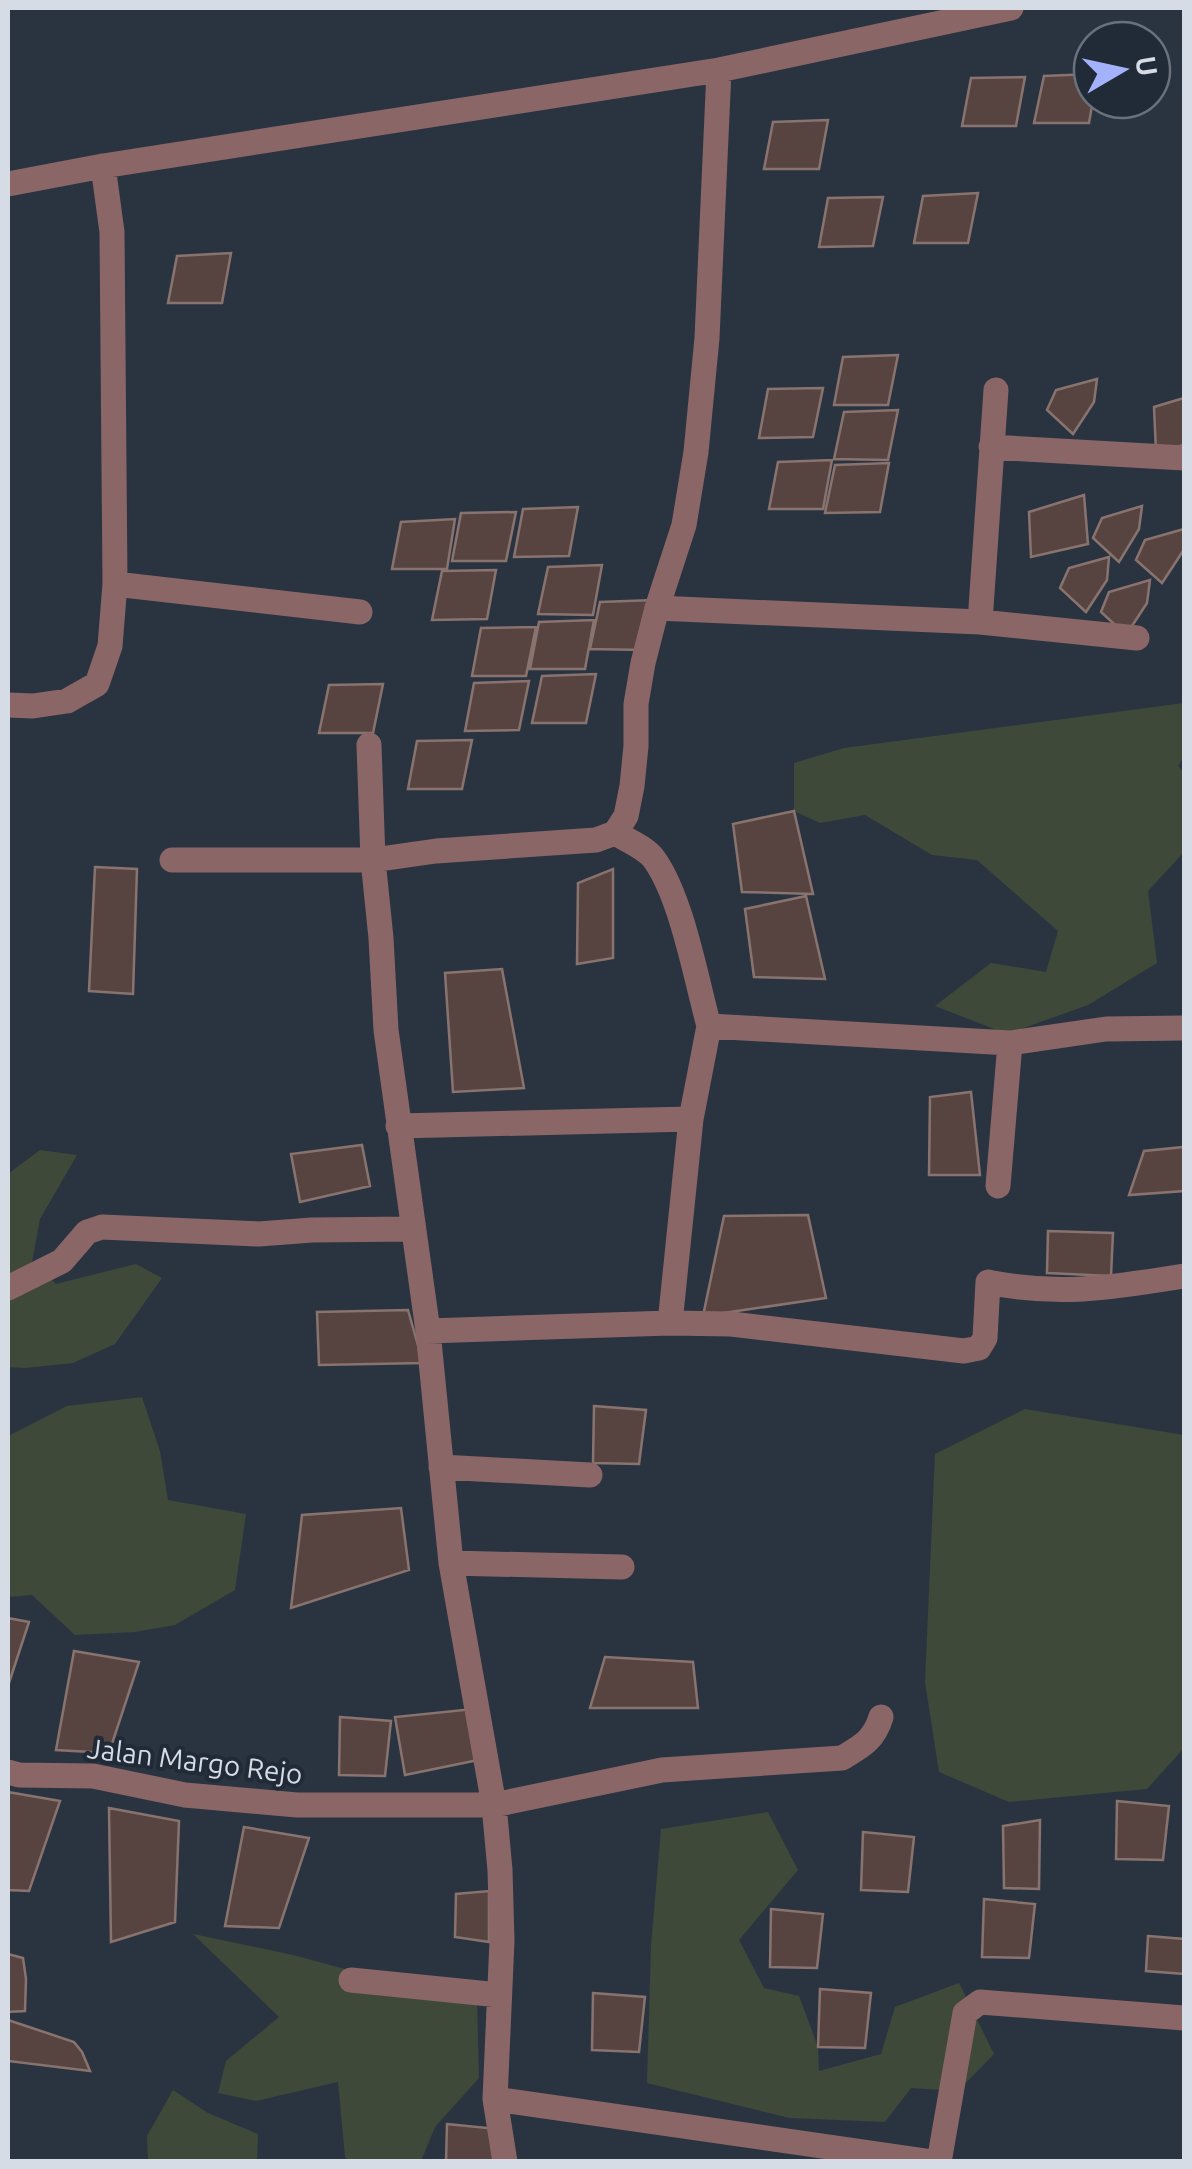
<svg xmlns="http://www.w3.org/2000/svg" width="1192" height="2169" font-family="Ubuntu,sans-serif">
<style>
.green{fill:#3e4939}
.building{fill:#574440;stroke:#89736f;stroke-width:2.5}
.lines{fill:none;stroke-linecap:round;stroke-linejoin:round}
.minor{stroke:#8b6667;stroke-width:25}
.labels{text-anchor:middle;stroke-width:8;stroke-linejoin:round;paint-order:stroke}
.street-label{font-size:28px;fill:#d6dce5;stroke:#212a37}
</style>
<rect width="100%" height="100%" fill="#2a3441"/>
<path class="green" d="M 1184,703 L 1184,757 L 1178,766 L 1184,772 L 1184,852 L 1148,891 L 1157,963 L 1088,1005 L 1007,1034 L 935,1006 L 991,963 L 1046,972 L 1058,931 L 977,860 L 932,855 L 865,815 L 820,823 L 794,811 L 794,763 L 844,748 Z
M 40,1150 L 77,1155 L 40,1219 L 32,1262 L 56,1284 L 136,1264 L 162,1278 L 115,1344 L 73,1363 L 25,1368 L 8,1367 L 8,1174 Z
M 142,1397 L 160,1451 L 168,1500 L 246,1514 L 235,1590 L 175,1625 L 135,1632 L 75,1635 L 32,1595 L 8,1597 L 8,1436 L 67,1406 Z
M 1025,1409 L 1184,1435 L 1184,1748 L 1147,1789 L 1009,1802 L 939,1772 L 925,1682 L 935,1454 Z
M 768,1812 L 798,1870 L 739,1940 L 764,1988 L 799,1996 L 818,2047 L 819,2071 L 881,2054 L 895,2007 L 959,1983 L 994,2054 L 958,2091 L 911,2088 L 885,2122 L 790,2118 L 647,2083 L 651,1946 L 661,1829 Z
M 193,1934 L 293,1955 L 442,1995 L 477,2000 L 479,2078 L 435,2127 L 421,2161 L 348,2161 L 345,2157 L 338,2082 L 256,2101 L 218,2093 L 226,2061 L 279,2017 Z
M 173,2090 L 208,2113 L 258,2134 L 257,2161 L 148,2161 L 147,2136 Z"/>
<path class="building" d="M 1092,74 L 1093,100 L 1089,123 L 1034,123 L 1044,76 Z
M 1025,77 L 1016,126 L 962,126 L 971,78 Z
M 828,120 L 819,169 L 764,169 L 773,122 Z
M 978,193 L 968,243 L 914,243 L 923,196 Z
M 883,197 L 873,246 L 819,247 L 828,198 Z
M 231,253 L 222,303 L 168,303 L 177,256 Z
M 898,355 L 888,405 L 834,405 L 843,357 Z
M 1097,379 L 1094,402 L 1073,434 L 1047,410 L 1056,390 Z
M 823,388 L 813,437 L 759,438 L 768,389 Z
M 1184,398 L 1184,445 L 1156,452 L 1154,407 Z
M 898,410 L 888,460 L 834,459 L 844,412 Z
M 832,460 L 823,509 L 769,509 L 778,462 Z
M 889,463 L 880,512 L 825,513 L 835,465 Z
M 1084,495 L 1088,544 L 1031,557 L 1029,512 Z
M 1142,506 L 1139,529 L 1119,562 L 1093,538 L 1102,518 Z
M 578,507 L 569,556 L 514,557 L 523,509 Z
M 516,512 L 506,561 L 452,561 L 461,513 Z
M 455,519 L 447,569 L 392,569 L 401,522 Z
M 1184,529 L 1183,551 L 1162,583 L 1136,560 L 1145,540 Z
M 1109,557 L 1107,580 L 1086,612 L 1060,588 L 1069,568 Z
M 602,565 L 593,615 L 538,614 L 548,567 Z
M 496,570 L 487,619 L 432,620 L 442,571 Z
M 1150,580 L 1147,603 L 1126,635 L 1101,612 L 1109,592 Z
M 654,600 L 644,650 L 590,649 L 600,602 Z
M 594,620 L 585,669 L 530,669 L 539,622 Z
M 536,627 L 526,676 L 472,676 L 481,628 Z
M 596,674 L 586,723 L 532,723 L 542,676 Z
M 529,681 L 519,730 L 465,731 L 474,683 Z
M 383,684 L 373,733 L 319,733 L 329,685 Z
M 472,740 L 462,789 L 408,789 L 417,741 Z
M 794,811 L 813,894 L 742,892 L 733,824 Z
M 95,867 L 137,869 L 133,994 L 89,991 Z
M 613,869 L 613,958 L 577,964 L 578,883 Z
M 806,896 L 825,979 L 754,977 L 745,909 Z
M 502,969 L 524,1088 L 453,1092 L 445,973 Z
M 971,1092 L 980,1175 L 929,1175 L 930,1097 Z
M 362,1145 L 370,1186 L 300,1202 L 291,1154 Z
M 1184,1147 L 1184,1191 L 1129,1195 L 1144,1151 Z
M 808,1215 L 826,1298 L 703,1316 L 724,1216 Z
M 1048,1231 L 1113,1233 L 1111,1276 L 1047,1273 Z
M 408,1310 L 423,1363 L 319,1365 L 317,1312 Z
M 594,1406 L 646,1410 L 639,1464 L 593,1463 Z
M 401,1508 L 409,1570 L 291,1608 L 302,1515 Z
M 8,1618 L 29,1622 L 8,1686 Z
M 74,1651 L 139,1662 L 109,1753 L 56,1750 Z
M 605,1657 L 693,1662 L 698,1708 L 590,1708 Z
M 473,1709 L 483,1759 L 405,1775 L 395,1717 Z
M 340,1717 L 391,1721 L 385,1776 L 339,1775 Z
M 8,1792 L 60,1801 L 29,1891 L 8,1890 Z
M 1117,1801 L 1169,1806 L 1163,1860 L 1116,1859 Z
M 109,1808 L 179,1821 L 175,1922 L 111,1942 Z
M 1040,1820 L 1039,1889 L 1004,1888 L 1003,1826 Z
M 244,1827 L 309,1838 L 279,1928 L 225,1926 Z
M 863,1832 L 914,1837 L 908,1892 L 861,1890 Z
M 489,1891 L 489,1942 L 455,1937 L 456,1894 Z
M 984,1899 L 1035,1904 L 1029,1958 L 982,1957 Z
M 771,1909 L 823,1914 L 817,1968 L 770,1967 Z
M 1148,1936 L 1184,1939 L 1184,1974 L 1146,1971 Z
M 8,1954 L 23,1958 L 26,1979 L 25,2011 L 8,2012 Z
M 820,1989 L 871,1993 L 865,2048 L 818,2047 Z
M 593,1993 L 645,1997 L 639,2052 L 592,2050 Z
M 8,2020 L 74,2042 L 82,2052 L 90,2071 L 8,2061 Z
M 447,2124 L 498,2129 L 495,2162 L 446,2162 Z"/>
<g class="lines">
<path class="minor" d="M 8,184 L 103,166 L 719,70 L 1011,8
M 991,447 L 1184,458
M 115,584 L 360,612
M 657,608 L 980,622 L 1137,638
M 980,622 L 996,390
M 8,705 L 33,706 L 67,701 L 97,684 L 110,646 L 115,584 L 112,232 L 103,166
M 615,833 C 627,840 646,848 654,859 C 682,898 696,979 709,1026 L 1010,1043 L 1106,1029 L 1184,1028
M 172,860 L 373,860 L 369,745
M 398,1126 L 691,1119
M 998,1186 L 1010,1043
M 8,1288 L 62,1261 L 87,1232 L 102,1227 L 259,1234 L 312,1230 L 413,1229
M 670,1323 L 691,1119 L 709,1026
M 428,1331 L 670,1323 L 731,1324 L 964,1351 L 979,1348 L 985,1338 L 988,1282 C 1059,1297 1115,1287 1184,1276
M 441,1467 L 590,1475
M 451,1563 L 622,1567
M 8,1772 L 19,1775 L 93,1776 L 185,1795 L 297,1805 L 494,1805 L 662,1770 L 842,1758 C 862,1746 874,1740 881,1717
M 351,1980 L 499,1995
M 495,2099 L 933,2162
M 505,2162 L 495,2099 L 502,1941 L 500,1870 L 494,1805 L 451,1563 L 428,1331 L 386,1030 L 381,938 L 373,860 L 436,851 L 596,840 L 615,833 L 626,816 L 632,786 L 636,746 L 636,704 L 643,663 L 657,608 L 684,525 L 696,452 L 707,338 L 719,70
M 939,2162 L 965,2013 L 980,2002 L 1184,2018"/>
</g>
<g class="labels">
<g class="street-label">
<text transform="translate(195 1761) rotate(7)" y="10">Jalan Margo Rejo</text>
</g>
</g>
<rect width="1192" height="2169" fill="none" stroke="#d6dce5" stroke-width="20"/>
<g transform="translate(1122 70) rotate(81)"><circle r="48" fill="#212a37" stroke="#69717d" stroke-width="2.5"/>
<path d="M0-8L18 38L0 25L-18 38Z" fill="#a4b2fc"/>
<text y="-15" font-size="28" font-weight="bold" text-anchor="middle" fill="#d6dce5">U</text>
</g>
</svg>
